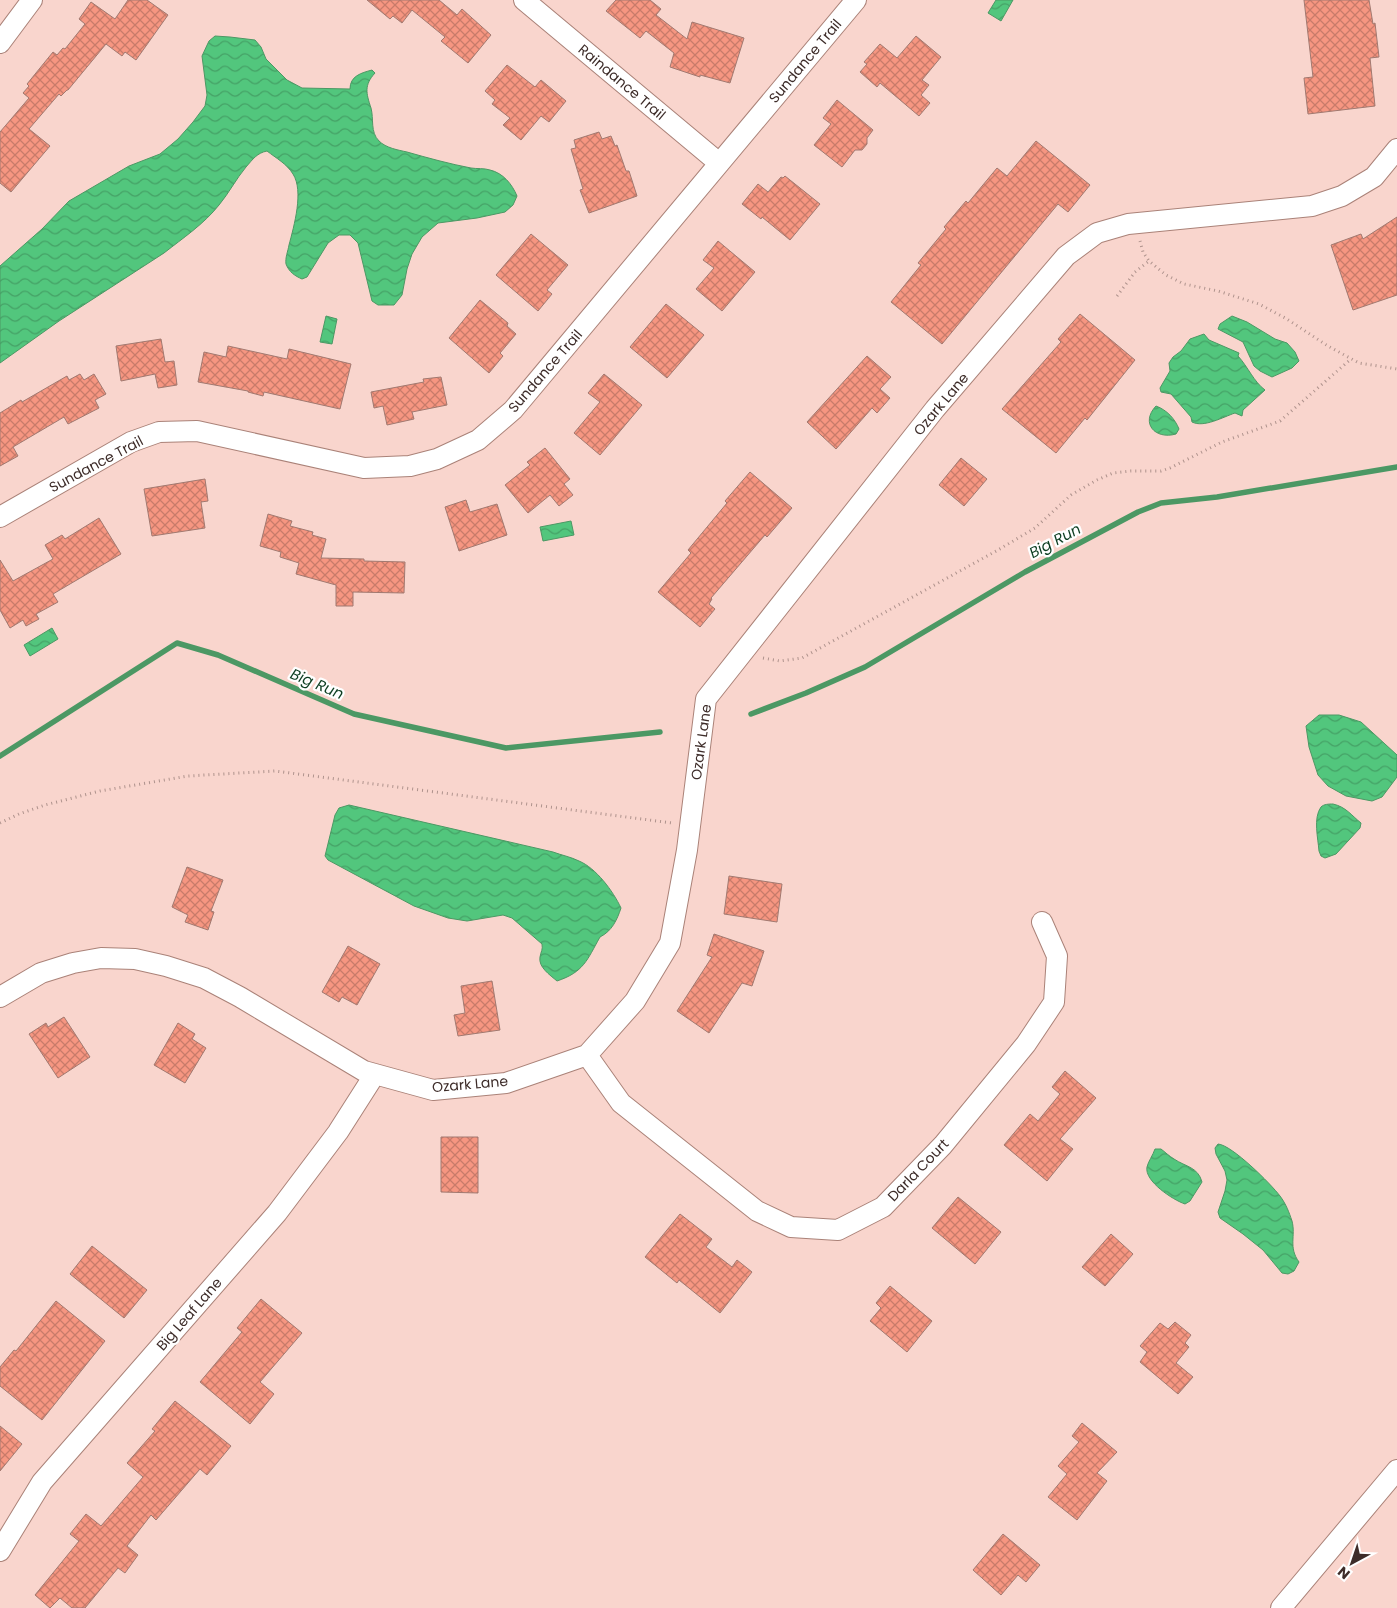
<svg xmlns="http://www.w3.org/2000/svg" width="1397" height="1608" font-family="Poppins,sans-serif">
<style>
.water{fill:url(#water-waves);stroke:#4c9864}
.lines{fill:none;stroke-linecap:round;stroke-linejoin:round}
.stream{stroke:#4c9864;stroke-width:5.5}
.building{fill:url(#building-cross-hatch);stroke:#a17970}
.minor-casing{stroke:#aa8278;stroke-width:22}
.path{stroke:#ae928c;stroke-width:3;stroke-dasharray:1 4;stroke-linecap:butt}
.minor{stroke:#fff;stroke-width:20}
.labels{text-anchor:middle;stroke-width:4.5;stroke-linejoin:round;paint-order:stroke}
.street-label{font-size:14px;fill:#3d2c29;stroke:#fff}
.water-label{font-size:15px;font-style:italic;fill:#0c3d20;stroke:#fff}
</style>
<defs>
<pattern id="water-waves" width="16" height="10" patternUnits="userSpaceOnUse" patternTransform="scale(1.25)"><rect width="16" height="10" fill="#52c67d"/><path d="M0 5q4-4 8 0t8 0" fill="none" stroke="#45a166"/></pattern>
<pattern id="building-cross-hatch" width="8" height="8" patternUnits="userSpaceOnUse" patternTransform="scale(1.25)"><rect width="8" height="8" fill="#f69681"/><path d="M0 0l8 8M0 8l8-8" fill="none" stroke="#c87b6a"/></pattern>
</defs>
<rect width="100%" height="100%" fill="#f9d5cd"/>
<path class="water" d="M 996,0 L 1013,0 L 1001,21 L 988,13 Z
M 215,36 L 230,37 L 255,40 L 261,47 L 266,59 L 287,80 L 302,88 L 350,89 C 350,76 361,73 372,70 L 375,73 C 364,85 366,93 371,108 C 374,119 370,132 379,141 C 386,148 398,150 407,152 C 428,158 450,164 471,168 C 477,169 484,168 490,170 C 503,173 512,184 517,196 L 513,205 L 505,212 L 477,218 L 438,223 L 422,237 L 412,254 L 407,269 L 402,295 L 394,305 L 378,305 L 372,301 L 358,243 L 350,235 L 339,235 L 328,243 L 307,277 L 302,279 C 295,276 289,272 286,264 C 285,258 288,251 289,245 C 294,226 304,191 293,174 C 287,164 276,158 267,151 C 257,153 253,159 246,167 C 236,179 229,193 219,205 C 204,224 183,238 164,253 L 59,321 L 0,363 L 0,266 L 42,229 L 69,201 L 129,166 L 160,154 L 178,139 L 193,122 L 205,106 L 207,95 L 202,56 L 209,41 Z
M 326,316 L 337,319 L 332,344 L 320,342 Z
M 1232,316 L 1247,322 L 1275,339 L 1287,343 L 1295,352 L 1299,361 L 1292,368 L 1272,377 L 1260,371 L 1254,366 L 1243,342 L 1218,329 L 1220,324 Z
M 1204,334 L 1209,340 L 1239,353 L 1238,356 C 1248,367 1254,382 1265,390 L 1243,410 L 1242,416 L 1235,413 C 1223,417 1204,428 1192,422 L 1191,417 L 1171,394 L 1161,392 L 1160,388 L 1170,371 L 1169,363 L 1173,357 L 1181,351 L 1190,339 Z
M 1156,406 C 1167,410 1175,419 1179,429 L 1176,434 C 1155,440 1140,423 1156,406 Z
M 571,521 L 574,535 L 543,541 L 540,527 Z
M 52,628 L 58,639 L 30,656 L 24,645 Z
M 1319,715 L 1339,715 L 1361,722 L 1397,755 L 1397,777 L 1382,797 L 1372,801 L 1346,796 L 1328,786 L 1318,775 L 1309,747 L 1306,726 Z
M 1333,804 C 1346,807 1351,815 1361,823 L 1360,828 L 1336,854 L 1325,858 L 1321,856 L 1319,851 C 1318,838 1313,818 1321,807 C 1324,804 1329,804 1333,804 Z
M 349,805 L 553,852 C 561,855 571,857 579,861 C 596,868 613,891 621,908 C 617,920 612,931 600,937 C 587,960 584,972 557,981 C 550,975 538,967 540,957 C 541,951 543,950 542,944 L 512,918 L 503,915 L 467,921 L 448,918 L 414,906 L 328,860 L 325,856 L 335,815 L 339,808 Z
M 1218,1144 C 1232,1145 1271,1184 1280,1196 C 1286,1204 1289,1212 1292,1221 C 1296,1236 1288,1247 1299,1262 L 1294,1271 L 1288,1274 L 1282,1273 L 1263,1250 L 1243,1234 L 1220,1218 L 1218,1212 L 1225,1191 L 1227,1180 L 1225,1171 L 1216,1154 L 1215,1148 Z
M 1155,1149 L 1161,1149 C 1165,1152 1169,1156 1174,1159 C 1186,1167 1198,1167 1202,1182 L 1190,1201 L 1185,1204 C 1173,1200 1144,1181 1147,1167 C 1148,1162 1153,1155 1155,1149 Z"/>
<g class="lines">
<path class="stream" d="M 751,714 L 806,693 L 865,667 L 1025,572 L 1138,512 L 1161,503 L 1217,497 L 1397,467
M 0,756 L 177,643 L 218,655 L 354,714 L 506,748 L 660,732"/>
</g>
<path class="building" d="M 128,0 L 147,0 L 168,15 L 136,60 L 125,52 L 122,56 L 106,44 L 68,90 L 67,90 L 61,96 L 59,94 L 29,129 L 50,146 L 11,192 L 0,183 L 0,132 L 29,98 L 23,93 L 29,86 L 27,84 L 53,52 L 57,55 L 63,48 L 65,49 L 85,24 L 79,19 L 91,2 L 115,19 Z
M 367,0 L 439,0 L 457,15 L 462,9 L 491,35 L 468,63 L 441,41 L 445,37 L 412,10 L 402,23 L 393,16 L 390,19 Z
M 616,0 L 650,0 L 661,9 L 656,15 L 687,39 L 692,22 L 744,38 L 730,83 L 700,75 L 700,77 L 670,67 L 674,53 L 646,31 L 640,38 L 606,11 Z
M 1304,0 L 1369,0 L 1373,24 L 1375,23 L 1379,57 L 1370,58 L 1375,106 L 1308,114 L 1304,78 L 1313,77 Z
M 916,36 L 941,57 L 922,80 L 929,85 L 921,95 L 930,103 L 919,116 L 880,83 L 877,87 L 860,72 L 867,64 L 864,62 L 880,44 L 897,58 Z
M 507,65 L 535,87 L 541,80 L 566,101 L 549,122 L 541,116 L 521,140 L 503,125 L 510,118 L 492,104 L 495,100 L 485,91 Z
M 837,100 L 873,130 L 867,138 L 867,144 L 862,150 L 855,150 L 842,167 L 814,145 L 831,124 L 823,118 Z
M 599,132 L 602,139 L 611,136 L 615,146 L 617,145 L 626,171 L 629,171 L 637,196 L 589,213 L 580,190 L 583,189 L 571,149 L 576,148 L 574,140 Z
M 1036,141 L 1090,185 L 1068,212 L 1058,204 L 942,344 L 891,302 L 921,265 L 918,263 L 946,229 L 944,227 L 966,201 L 968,203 L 997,168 L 1007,176 Z
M 785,176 L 820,204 L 790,240 L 762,217 L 761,219 L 742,204 L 758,184 L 768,192 L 781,177 L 783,178 Z
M 1397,217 L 1397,295 L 1353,310 L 1331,245 L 1361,234 L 1363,239 Z
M 531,234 L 568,265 L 547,290 L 552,294 L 538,311 L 496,275 Z
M 718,241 L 755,272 L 722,311 L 696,289 L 714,268 L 703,260 Z
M 480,300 L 508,323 L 507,326 L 516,334 L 500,353 L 503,356 L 489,373 L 449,338 Z
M 666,304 L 704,335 L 667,378 L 630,347 Z
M 1080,314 L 1135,360 L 1087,420 L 1085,418 L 1056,453 L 1002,409 L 1061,342 L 1058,339 Z
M 161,339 L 165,362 L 174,361 L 177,385 L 158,388 L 155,374 L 121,381 L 116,346 Z
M 228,346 L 287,359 L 289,349 L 351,364 L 340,409 L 264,392 L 263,396 L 248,392 L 248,391 L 198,382 L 204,352 L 226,357 Z
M 867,356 L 891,377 L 880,389 L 890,398 L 877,413 L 872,408 L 836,449 L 807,422 Z
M 80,374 L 84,380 L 94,374 L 106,394 L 95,400 L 99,408 L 68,424 L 64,417 L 13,447 L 18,456 L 0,466 L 0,413 L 21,400 L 22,402 L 67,376 L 69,380 Z
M 604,374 L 642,405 L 600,455 L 574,433 L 600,402 L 588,393 Z
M 441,377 L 447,405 L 412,412 L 414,419 L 387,425 L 383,406 L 374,408 L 371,392 L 424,382 L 423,379 Z
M 545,448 L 570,479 L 564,484 L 573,495 L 559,506 L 550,495 L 528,513 L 505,485 L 530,465 L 527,462 Z
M 961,458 L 987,479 L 964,506 L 939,485 Z
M 750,472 L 792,508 L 767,537 L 765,535 L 711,598 L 712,599 L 709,604 L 715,609 L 700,627 L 658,592 L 691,553 L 688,550 L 727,503 L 725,501 Z
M 205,479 L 208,501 L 201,502 L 205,528 L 152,536 L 144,489 Z
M 466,500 L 470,512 L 497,504 L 507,535 L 459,551 L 445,507 Z
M 268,514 L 292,521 L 290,526 L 313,532 L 312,535 L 326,539 L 321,558 L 364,559 L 364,561 L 405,562 L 404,593 L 353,592 L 353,606 L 336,606 L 336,585 L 296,574 L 299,563 L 280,557 L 281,552 L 260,546 Z
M 99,518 L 121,554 L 53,594 L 58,602 L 36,614 L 39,619 L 26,626 L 23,620 L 10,628 L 0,610 L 0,560 L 13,581 L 53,559 L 45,545 L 62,535 L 65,539 Z
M 187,867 L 223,880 L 211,911 L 214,912 L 208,930 L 185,922 L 188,915 L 172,907 Z
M 729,876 L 782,884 L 777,922 L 724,914 Z
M 714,934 L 764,951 L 752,986 L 742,983 L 709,1033 L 677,1011 L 712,957 L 707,955 Z
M 348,946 L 380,964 L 357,1005 L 342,997 L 339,1002 L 322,992 Z
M 492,981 L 500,1030 L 458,1036 L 454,1015 L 465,1013 L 461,986 Z
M 64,1017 L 90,1057 L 58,1078 L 29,1034 L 46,1023 L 48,1027 Z
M 178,1023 L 195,1034 L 192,1039 L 206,1048 L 185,1083 L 154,1065 Z
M 1065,1071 L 1096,1098 L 1060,1139 L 1073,1149 L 1047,1181 L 1004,1145 L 1030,1114 L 1038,1121 L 1060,1094 L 1052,1087 Z
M 441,1137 L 478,1137 L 478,1193 L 441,1192 Z
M 958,1197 L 1001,1232 L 975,1264 L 932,1228 Z
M 680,1214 L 712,1239 L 706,1247 L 732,1267 L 737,1260 L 752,1272 L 720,1313 L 679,1280 L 677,1283 L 645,1257 Z
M 1111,1234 L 1133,1254 L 1105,1286 L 1082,1267 Z
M 92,1246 L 147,1290 L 124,1318 L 70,1274 Z
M 890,1286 L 932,1321 L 907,1352 L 870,1321 L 881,1308 L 876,1303 Z
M 261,1299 L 302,1333 L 260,1382 L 274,1394 L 250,1424 L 200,1382 L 242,1332 L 237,1328 Z
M 56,1301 L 105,1341 L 42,1420 L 0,1386 L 0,1367 L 14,1350 L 16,1351 Z
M 1175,1322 L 1191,1335 L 1185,1343 L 1189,1347 L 1176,1363 L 1193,1377 L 1178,1394 L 1140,1362 L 1147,1352 L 1140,1346 L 1160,1323 L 1168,1329 Z
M 175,1401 L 231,1446 L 207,1475 L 200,1469 L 156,1520 L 151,1515 L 127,1546 L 138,1555 L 125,1573 L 118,1568 L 85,1608 L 72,1608 L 60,1598 L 50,1608 L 35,1595 L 79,1541 L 70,1534 L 86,1514 L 101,1526 L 143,1477 L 127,1463 L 155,1431 L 152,1429 Z
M 1082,1423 L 1117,1452 L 1097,1473 L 1107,1481 L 1077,1520 L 1048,1497 L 1067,1474 L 1058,1466 L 1079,1442 L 1072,1436 Z
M 0,1426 L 22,1444 L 0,1471 Z
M 1003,1534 L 1040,1565 L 1026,1582 L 1018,1575 L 1001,1595 L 973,1570 Z"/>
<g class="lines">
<g class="minor-casing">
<path id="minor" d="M 524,0 L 719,163
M 0,43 L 32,0
M 0,517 L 131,442 L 159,432 L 197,431 L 364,468 L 410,466 L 437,459 L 478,440 L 513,410 L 856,0
M 0,997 L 41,973 L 73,963 L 101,958 L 135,959 L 166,966 L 204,978 L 240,997 L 364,1071 L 433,1090 L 506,1083 L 587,1055 L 635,1001 L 670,943 L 687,850 L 706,699 L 935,409 L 1066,256 L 1097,233 L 1128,224 L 1312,206 L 1342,196 L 1374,177 L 1397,149
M 587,1055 L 621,1103 L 757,1211 L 791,1227 L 838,1230 L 883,1207 L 943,1145 L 1026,1044 L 1054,1002 L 1057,956 L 1042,922
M 0,1551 L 42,1482 L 277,1213 L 338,1132 L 375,1074
M 1281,1608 L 1397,1470"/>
</g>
<path class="path" d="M 1140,241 L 1143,252 L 1149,261 L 1166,275 L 1184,284 L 1218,291 L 1259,304 L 1287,319 L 1328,346 L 1359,363 L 1397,369
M 1117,296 L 1135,272 L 1149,261
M 763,658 L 780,661 L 802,658 L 998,550 L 1035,528 L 1071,495 L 1097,480 L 1113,473 L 1131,471 L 1161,471 L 1170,468 L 1222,442 L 1280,421 L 1351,359
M 0,823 L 19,814 L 45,805 L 100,791 L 188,776 L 275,771 L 672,823"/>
<use href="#minor" class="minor"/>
</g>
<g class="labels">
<g class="street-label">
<text transform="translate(805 61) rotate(-50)" y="5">Sundance Trail</text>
<text transform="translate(622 82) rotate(40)" y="5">Raindance Trail</text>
<text transform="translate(545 371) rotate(-49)" y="5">Sundance Trail</text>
<text transform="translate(941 404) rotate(-50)" y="5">Ozark Lane</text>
<text transform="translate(96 464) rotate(-28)" y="5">Sundance Trail</text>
<text transform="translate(701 742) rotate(-82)" y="5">Ozark Lane</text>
<text transform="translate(470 1084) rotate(-5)" y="5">Ozark Lane</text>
<text transform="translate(918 1170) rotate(-46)" y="5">Darla Court</text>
<text transform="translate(189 1314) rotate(-49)" y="5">Big Leaf Lane</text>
</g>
<g class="water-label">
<text transform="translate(1055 541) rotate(-28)" y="5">Big Run</text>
<text transform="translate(317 684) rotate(23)" y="5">Big Run</text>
</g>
</g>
<g transform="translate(1352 1563) rotate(220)" stroke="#ffffff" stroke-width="4" paint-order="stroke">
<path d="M0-4L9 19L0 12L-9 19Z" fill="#3d2c29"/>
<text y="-8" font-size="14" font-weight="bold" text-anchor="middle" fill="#3d2c29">N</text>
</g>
</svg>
